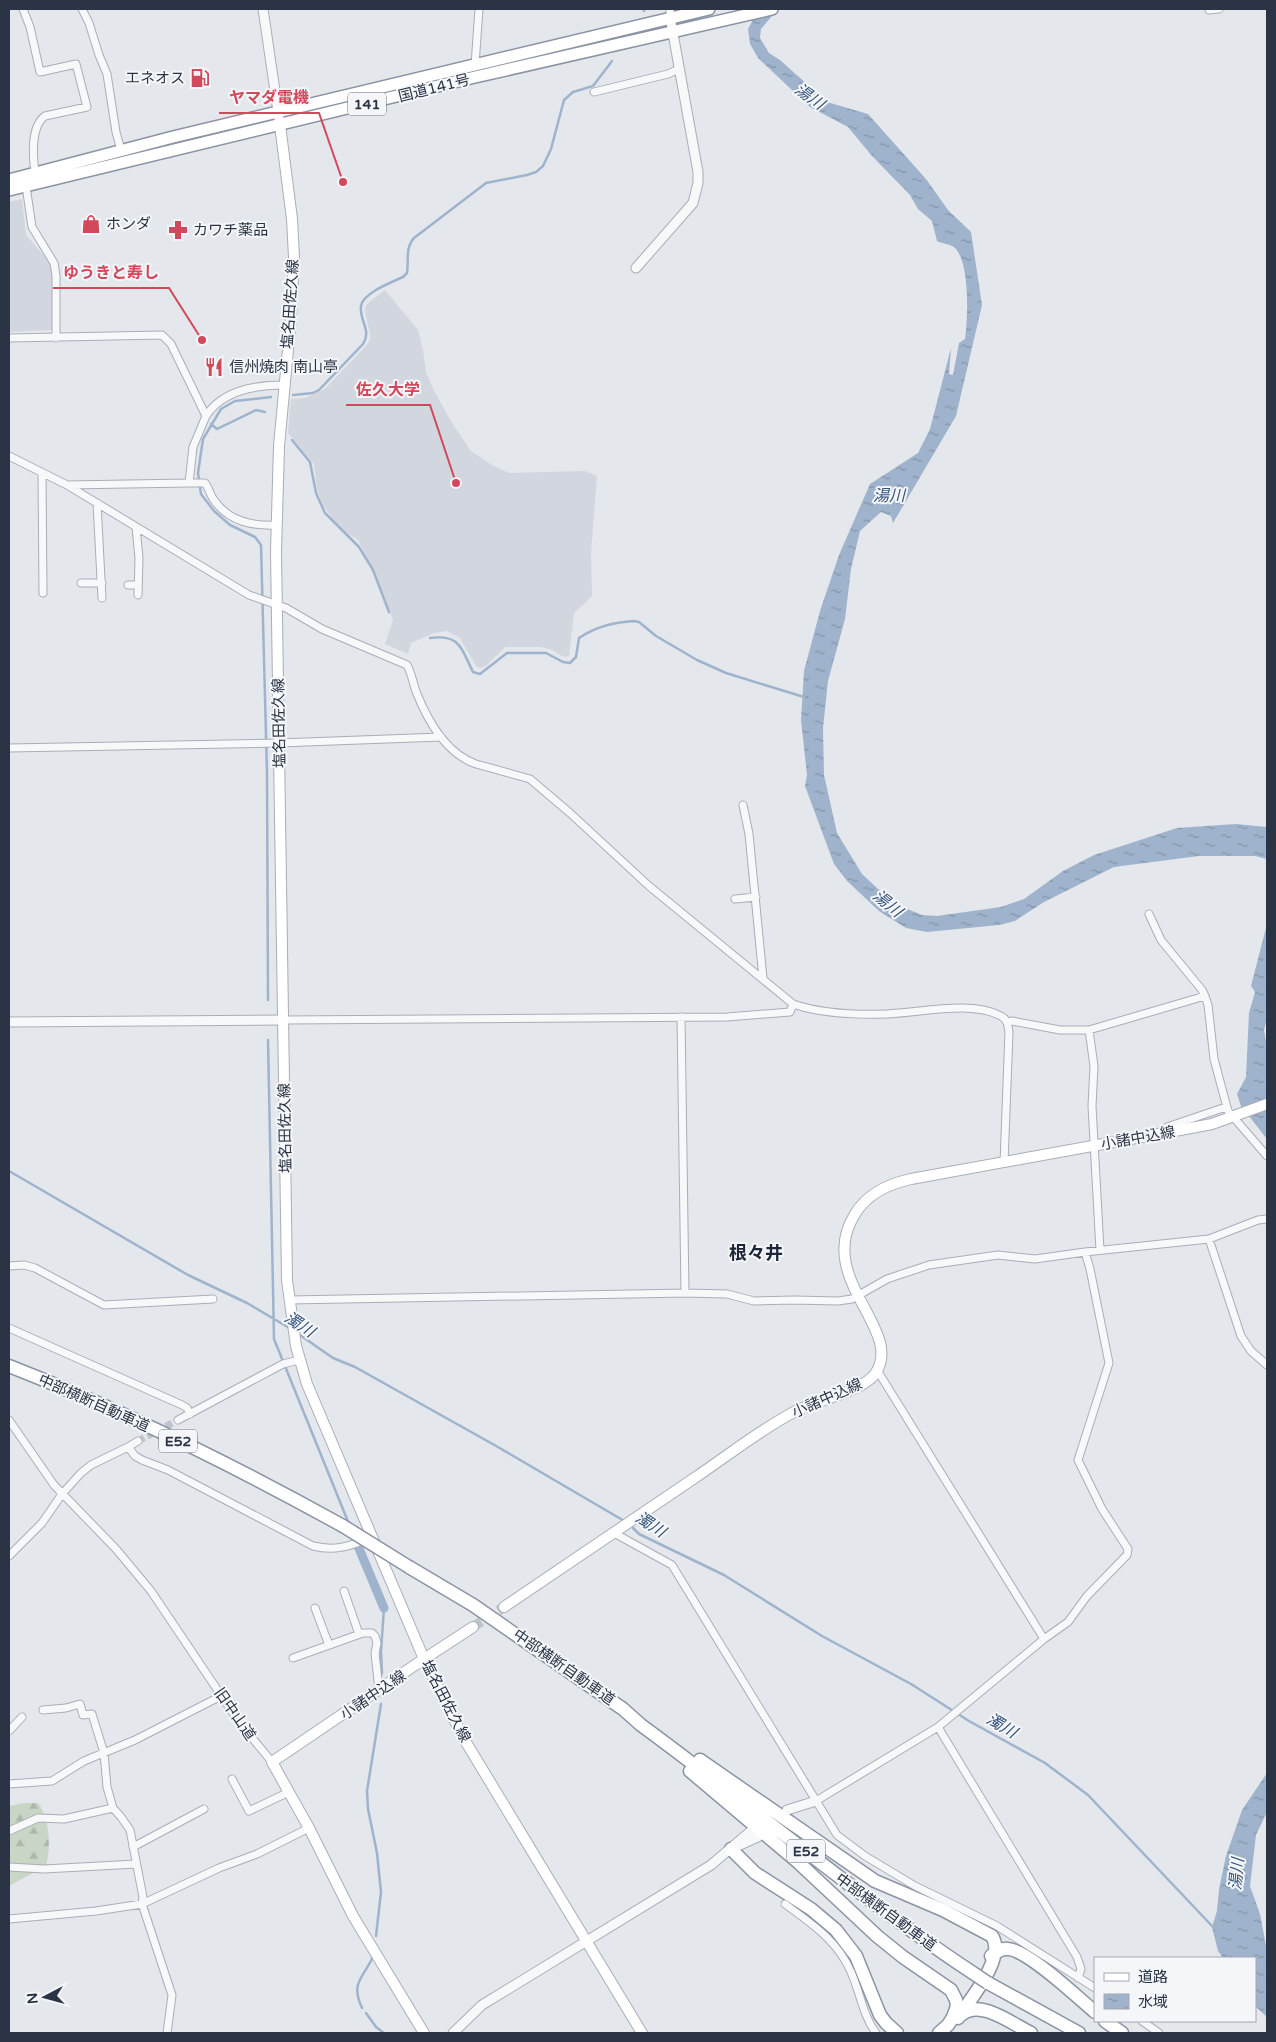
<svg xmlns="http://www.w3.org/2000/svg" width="1276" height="2042" font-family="'Varela Round','Noto Sans JP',sans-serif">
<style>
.built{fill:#d2d6de}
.forest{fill:url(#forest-firs)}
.water{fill:url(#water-ripples)}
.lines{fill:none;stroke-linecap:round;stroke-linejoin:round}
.stream{stroke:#9fb4cc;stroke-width:2.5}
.canal{stroke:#9fb4cc;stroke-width:9}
.minor-tunnel{stroke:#bfc3cb;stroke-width:7;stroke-dasharray:7 3.5;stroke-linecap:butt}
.secondary-tunnel{stroke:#bfc3cb;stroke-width:10;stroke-dasharray:10 5;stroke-linecap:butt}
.minor-casing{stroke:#a9aeb7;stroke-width:9}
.tertiary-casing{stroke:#a9aeb7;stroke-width:11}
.secondary-casing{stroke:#a9aeb7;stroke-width:12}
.trunk-casing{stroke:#8b94a3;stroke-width:14}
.motorway-casing{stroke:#8b94a3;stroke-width:15}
.minor{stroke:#f7f8fa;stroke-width:7}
.tertiary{stroke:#f7f8fa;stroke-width:9}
.secondary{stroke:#fff;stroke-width:10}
.trunk{stroke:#fff;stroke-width:11}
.motorway{stroke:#fff;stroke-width:12}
.motorway-bridge-casing{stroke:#8b94a3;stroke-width:15;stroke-linecap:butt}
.motorway-bridge{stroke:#fff;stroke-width:12}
.labels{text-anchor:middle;stroke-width:4;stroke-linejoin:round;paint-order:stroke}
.shield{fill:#f4f6f9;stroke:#676e7b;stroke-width:1}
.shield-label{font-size:14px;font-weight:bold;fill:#2b3445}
.poi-label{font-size:15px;fill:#2b3445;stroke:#f4f6f9;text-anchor:start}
.street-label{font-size:15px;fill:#2b3445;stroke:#f4f6f9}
.water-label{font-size:16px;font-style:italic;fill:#34527a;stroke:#f4f6f9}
.quarter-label{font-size:18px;font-weight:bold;fill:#1d2536;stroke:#f4f6f9}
.leader{fill:none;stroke:#d1495b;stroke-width:2}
.callout-dot{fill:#d1495b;stroke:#f4f6f9;stroke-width:2}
.callout-label{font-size:16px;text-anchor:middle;font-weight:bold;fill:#d1495b;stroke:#f4f6f9;stroke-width:4;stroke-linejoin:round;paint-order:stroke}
</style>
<defs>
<pattern id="forest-firs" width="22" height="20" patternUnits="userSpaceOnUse" patternTransform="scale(1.25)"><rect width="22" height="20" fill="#c9d6c5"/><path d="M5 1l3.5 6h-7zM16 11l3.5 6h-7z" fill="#adb8ab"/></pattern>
<pattern id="water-ripples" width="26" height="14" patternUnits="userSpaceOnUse" patternTransform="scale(1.25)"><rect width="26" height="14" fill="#9fb4cc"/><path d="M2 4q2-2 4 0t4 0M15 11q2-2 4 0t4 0" fill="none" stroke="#8293a7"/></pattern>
</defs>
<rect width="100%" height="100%" fill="#e4e7ec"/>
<path class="built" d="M 22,199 L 26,235 L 52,265 L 52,330 L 9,332 L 9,202 Z
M 385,290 L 418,330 L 423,350 L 426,372 L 433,389 L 452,423 L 471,451 L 492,465 L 509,473 L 585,471 L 597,476 L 591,553 L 592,596 L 574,613 L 569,656 L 564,657 L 552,650 L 541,647 L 505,647 L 487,665 L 480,668 L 476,666 L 460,638 L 447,631 L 434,633 L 411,643 L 408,654 L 385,644 L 393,620 L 377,578 L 358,540 L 347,533 L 332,518 L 323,505 L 317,490 L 314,464 L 288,433 L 291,399 L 305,398 L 325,389 L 365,347 L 370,340 L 370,334 L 365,311 L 366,305 Z"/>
<path class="forest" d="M 24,1803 L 38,1803 C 50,1819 51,1846 46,1866 L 9,1886 L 9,1806 Z"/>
<path class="water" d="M 759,9 L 778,9 L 761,29 L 760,38 L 769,53 L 780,60 L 827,102 L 868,114 L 926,179 L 948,210 L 971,232 L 982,305 L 956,416 L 893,523 L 891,516 L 881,512 L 860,531 L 851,569 L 845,619 L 828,681 L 823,728 L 824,775 L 837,833 L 862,874 L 893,903 L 922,915 L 937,916 L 1001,907 L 1024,899 L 1063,871 L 1094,855 L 1177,828 L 1236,824 L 1267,827 L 1267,859 L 1255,856 L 1199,856 L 1114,867 L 1044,902 L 1015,921 L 999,925 L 927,932 L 906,928 L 879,911 L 847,881 L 834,864 L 805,786 L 807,775 L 801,720 L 804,671 L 820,611 L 839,555 L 870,484 L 918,453 L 930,429 L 951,348 L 949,374 L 953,375 L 959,343 L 965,339 C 968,318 970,263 955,248 C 951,244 943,244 937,241 L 932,221 L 918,209 L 910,195 L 872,156 L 848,127 L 810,107 L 758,58 L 750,44 L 748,29 Z
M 1267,924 L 1267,1019 L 1264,1030 L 1267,1047 L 1267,1139 L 1241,1106 L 1237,1094 L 1246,1077 L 1249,1013 L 1255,992 L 1251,986 Z
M 1267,1773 L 1267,1812 L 1256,1835 L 1250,1886 L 1260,1914 L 1267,1951 L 1267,2017 L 1255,2006 L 1255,1958 L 1223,1958 L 1218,1951 L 1212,1927 L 1217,1911 L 1219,1889 L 1226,1856 L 1242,1810 Z"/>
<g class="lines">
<path class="stream" d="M 644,11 L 645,9
M 293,395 L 313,393 L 319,390 L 363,344 C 372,330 359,321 361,306 C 363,293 392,282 403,277 L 407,273 C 409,259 405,248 414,238 L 486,183 L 527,175 L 536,172 L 543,166 L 551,149 L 564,100 L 573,92 L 593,86 L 612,61
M 211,424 L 217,429 L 256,410 L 265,412
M 292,440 L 310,462 L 316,493 L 325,513 L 359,547 L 373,570 L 389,612
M 430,638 C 460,634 461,648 473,672 L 480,674 L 507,653 L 546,653 L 563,662 L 570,663 L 576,657 L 579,638 C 595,627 615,622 634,621 L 639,622 L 656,636 L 697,660 L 726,673 L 804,697
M 268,1000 L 267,773 L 261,545 L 255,537 L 230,525 L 214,511 L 201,494 L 198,473 L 203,439 L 221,409 L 235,401 L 271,397
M 268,1040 L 274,1339 L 349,1524
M 9,1171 L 188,1275 L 247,1303 L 291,1329
M 297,1333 L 333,1358 L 355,1367 L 498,1447 L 626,1522
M 630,1525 L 639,1534 L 724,1575 L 822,1636 L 911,1684 L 969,1721 L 1045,1763 L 1088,1795 L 1213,1927
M 382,1674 L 381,1651 L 384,1608
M 376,1936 L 381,1892 L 377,1853 L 368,1809 L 367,1791 L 381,1704
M 362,2008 C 351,1984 361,1980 372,1959 L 372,1956
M 366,2013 L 376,2027 L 384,2033"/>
<path class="canal" d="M 358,1546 L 384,1608"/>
<path class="minor-tunnel" d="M 138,1441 L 178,1420"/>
<path class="secondary-tunnel" d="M 473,1627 L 504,1607"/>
<g class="minor-casing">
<path id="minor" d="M 23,9 L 30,27 L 40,72 L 76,64 L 87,107 L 45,116 C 30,127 33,157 35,173
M 82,9 L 89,23 L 99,55 L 107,74 L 116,132 L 121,150
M 670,9 L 670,17
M 1209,10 L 1219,9
M 475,65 L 479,9
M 594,92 L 668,74 L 679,69
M 26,186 L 32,227 L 54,263 L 56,276 L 56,338
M 9,338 L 162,335 L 171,344 L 206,416 L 193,447 L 189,483 L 67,485
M 206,416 C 222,391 256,385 284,385
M 9,456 L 67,485 L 249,595 L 286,608 L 322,629 L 407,665 C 412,674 413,684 417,694 C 428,721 447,754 476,764 L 530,779 L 570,813 L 649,886 L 793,1004 C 822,1014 857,1015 887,1014 C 920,1013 971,1000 1001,1016 C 1007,1019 1008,1025 1009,1032 L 1004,1163
M 42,473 L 43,593
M 189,483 L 205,483 C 209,488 210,495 214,500 C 229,522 253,526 277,525
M 97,503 L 102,598
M 136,527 L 139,558 L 138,595
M 81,583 L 102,583
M 128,585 L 138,585
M 9,748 L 279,743 L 441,737
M 743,805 L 749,834 L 763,978
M 735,899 L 756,897
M 1205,996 L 1208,1005 L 1214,1059 L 1228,1111 L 1267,1156
M 681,1017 L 685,1293
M 284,1020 L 727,1017 L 790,1012 L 793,1004
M 1007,1022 L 1012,1021 L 1060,1030 L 1089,1030 L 1205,996 L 1202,990 L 1161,940 L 1149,914
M 1089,1030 L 1094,1066 L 1092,1106 L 1100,1250
M 1161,1133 L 1167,1127 L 1226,1107
M 1209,1239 L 1241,1336 L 1251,1351 L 1267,1365
M 9,1266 L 24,1265 L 35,1268 L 104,1305 L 213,1299
M 289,1300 L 685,1293 L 727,1294 L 754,1301 L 794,1300 L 838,1301 L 852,1299 L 887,1279 L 929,1265 L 998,1255 L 1035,1259 L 1085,1252
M 9,1328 L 182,1405 L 187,1408 L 190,1414
M 877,1370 L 1044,1639
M 9,1420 L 54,1485 L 116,1549 L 151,1591 L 239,1722 L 272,1762
M 178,1420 L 283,1364 L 299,1360
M 128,1447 L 138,1441
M 614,1533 L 672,1565 L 837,1835 L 865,1856 L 915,1886 L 997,1926 L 1095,1988
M 9,1556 L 42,1523 L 62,1494 L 81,1473 L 91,1465 L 128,1447 L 135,1456 L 142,1460 L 168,1470 L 313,1546 C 334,1551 348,1547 367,1539
M 344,1591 L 359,1634
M 315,1608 L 329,1645
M 293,1658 L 363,1633 L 372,1633 L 375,1636 L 377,1643 L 375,1653 L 379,1690
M 43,1710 L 66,1708 L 80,1704 L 83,1715 L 92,1714 L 104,1753 L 107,1787 L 113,1808 L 121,1817 L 130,1830 L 143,1897 L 142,1904 L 172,1995 L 167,2033
M 938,1727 L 1077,1957 L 1081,1969 L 1078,1978
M 9,1731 L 22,1717
M 232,1779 L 249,1811 L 289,1792
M 9,1784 L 52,1781 L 84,1761 L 135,1740 L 221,1696
M 816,1801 L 938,1727 L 1044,1639 L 1068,1622 L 1087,1596 L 1127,1555 L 1128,1549 L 1102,1509 L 1078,1460 L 1109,1363 L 1090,1269 L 1085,1252 L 1209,1239 L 1258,1220 L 1267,1219
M 9,1831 L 38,1818 L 64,1819 L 113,1808
M 133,1847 L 204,1809
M 9,1867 L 44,1869 L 136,1864
M 785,1904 C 812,1924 838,1941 851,1972 C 860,1992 863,2016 876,2033
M 9,1919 L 96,1911 L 142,1904 L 219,1868 L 257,1854 L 309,1828
M 1142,2021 L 1159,2033"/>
</g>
<g class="tertiary-casing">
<path id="tertiary" d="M 263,9 L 280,125
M 636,268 L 693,203 L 698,183 L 698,172 L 670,17
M 9,1022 L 284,1020
M 787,1810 L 816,1801
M 738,1846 L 758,1837
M 453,2033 L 482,2005 L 711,1865 L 751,1831"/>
</g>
<g class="secondary-casing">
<path id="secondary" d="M 280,125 L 292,219 L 294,257 L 291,317 L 279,446 L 276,552 L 287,1280 L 296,1346 L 307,1384 L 424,1659 L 464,1739 L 642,2033
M 504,1607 C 567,1564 630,1522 693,1479 C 726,1457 758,1431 794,1412 C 814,1401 863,1391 875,1374 C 906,1330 814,1279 855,1214 C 867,1194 888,1184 911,1179 L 1191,1128 L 1212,1124 L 1267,1104
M 424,2033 L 353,1916 L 309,1828 L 272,1762 L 424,1659 L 473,1627"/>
</g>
<g class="trunk-casing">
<path id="trunk" d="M 9,180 L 173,137 L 709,9
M 9,190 L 475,77 L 772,9"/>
</g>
<g class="motorway-casing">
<path id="motorway" d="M 9,1366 C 124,1411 235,1466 343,1526
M 409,1567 L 473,1605 L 623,1709 L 641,1725 C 753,1807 858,1897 973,1973
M 700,1760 L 875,1881 L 943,1910 L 992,1936 C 1006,1958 970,1999 958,2018
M 690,1771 L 799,1863 L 877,1936 L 903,1957 L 951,1990 L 956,2000 L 957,2006 L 953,2017
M 731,1849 L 755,1873 L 811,1909 L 836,1930 L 856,1956 L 880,2015 L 886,2023 L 897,2033
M 991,1956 C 996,1952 1001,1948 1008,1949 C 1028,1950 1078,1998 1095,2012
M 988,1983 L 1079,2033
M 961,2015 C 980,1998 1012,2024 1031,2033
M 1105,2021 L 1122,2033
M 939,2033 L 948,2025 L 957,2011"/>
</g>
<use href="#minor" class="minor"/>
<use href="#tertiary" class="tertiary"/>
<use href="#secondary" class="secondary"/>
<use href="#trunk" class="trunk"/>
<use href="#motorway" class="motorway"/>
<g class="motorway-bridge-casing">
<path id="motorway-bridge" d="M 343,1526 L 409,1567
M 973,1973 L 988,1983"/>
</g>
<use href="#motorway-bridge" class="motorway-bridge"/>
</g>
<defs>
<g id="fuel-bare" transform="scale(1.5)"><path d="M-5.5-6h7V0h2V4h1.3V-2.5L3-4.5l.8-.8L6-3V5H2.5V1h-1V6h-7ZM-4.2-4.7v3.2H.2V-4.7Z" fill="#d1495b" stroke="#f4f6f9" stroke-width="2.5" paint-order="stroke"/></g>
<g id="shop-bare" transform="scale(1.5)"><path d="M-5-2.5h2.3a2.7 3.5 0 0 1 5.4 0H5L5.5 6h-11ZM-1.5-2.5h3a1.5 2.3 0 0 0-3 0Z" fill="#d1495b" stroke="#f4f6f9" stroke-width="2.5" paint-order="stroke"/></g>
<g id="pharmacy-bare" transform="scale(1.5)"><path d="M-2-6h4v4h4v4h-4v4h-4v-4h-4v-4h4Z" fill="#d1495b" stroke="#f4f6f9" stroke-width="2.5" paint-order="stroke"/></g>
<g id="restaurant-bare" transform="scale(1.5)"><path d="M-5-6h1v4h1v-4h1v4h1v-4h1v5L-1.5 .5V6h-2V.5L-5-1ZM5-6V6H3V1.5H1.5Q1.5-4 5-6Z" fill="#d1495b" stroke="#f4f6f9" stroke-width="2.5" paint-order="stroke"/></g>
</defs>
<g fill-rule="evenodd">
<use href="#fuel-bare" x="200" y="78"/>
<use href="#shop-bare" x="91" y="224"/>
<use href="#pharmacy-bare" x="178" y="230"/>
<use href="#restaurant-bare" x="214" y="367"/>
</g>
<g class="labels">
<g class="shield">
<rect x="348" y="92.5" width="38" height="23" rx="4"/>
<rect x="159" y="1429.5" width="38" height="23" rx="4"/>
<rect x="787" y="1839.5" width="38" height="23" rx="4"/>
</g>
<g class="shield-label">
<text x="367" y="109">141</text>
<text x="178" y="1446">E52</text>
<text x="806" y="1856">E52</text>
</g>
<g class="poi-label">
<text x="185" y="83" text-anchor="end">エネオス</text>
<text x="106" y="229">ホンダ</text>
<text x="193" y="235">カワチ薬品</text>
<text x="229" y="372">信州焼肉 南山亭</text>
</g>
<g class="street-label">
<text transform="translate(434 88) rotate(-14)" y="5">国道141号</text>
<text transform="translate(290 304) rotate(-86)" y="5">塩名田佐久線</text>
<text transform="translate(279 723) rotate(-91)" y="5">塩名田佐久線</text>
<text transform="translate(285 1128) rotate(-91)" y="5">塩名田佐久線</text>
<text transform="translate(1138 1138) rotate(-10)" y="5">小諸中込線</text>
<text transform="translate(827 1398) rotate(-24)" y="5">小諸中込線</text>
<text transform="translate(94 1403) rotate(24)" y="5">中部横断自動車道</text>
<text transform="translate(564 1667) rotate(35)" y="5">中部横断自動車道</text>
<text transform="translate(373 1695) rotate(-34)" y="5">小諸中込線</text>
<text transform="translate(446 1701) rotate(63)" y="5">塩名田佐久線</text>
<text transform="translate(235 1714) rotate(55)" y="5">旧中山道</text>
<text transform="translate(886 1912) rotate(36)" y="5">中部横断自動車道</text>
</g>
<g class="water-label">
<text transform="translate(810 96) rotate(35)" y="6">湯川</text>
<text x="889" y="501">湯川</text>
<text transform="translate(888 903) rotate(39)" y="6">湯川</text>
<text transform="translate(300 1324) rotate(33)" y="6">濁川</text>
<text transform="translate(651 1524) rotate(33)" y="6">濁川</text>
<text transform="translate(1002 1725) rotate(31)" y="6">濁川</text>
<text transform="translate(1236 1874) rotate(-85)" y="6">湯川</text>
</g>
<g class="quarter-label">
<text x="756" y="1259">根々井</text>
</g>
</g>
<path class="leader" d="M343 182L319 113H219M202 340L169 288H53M456 483L430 405H346"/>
<g class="callout-dot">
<circle cx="343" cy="182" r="5"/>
<circle cx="202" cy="340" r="5"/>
<circle cx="456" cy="483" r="5"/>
</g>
<g class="callout-label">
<text x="269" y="103">ヤマダ電機</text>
<text x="111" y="278">ゆうきと寿し</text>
<text x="388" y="395">佐久大学</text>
</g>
<rect width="1276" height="2042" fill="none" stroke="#2b3445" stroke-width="20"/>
<rect x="1094" y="1957" width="162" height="65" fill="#f4f6f9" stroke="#a4a8b1"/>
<rect x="1104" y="1973" width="25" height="8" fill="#ffffff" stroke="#a4a8b1"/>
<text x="1138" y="1982" font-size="15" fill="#2b3445">道路</text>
<rect x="1104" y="1994" width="25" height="15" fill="url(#water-ripples)" stroke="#a4a8b1"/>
<text x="1138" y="2007" font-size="15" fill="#2b3445">水域</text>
<g transform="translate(45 1997) rotate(264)" stroke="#f4f6f9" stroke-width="4" paint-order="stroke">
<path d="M0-4L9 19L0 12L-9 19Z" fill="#2b3445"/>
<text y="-8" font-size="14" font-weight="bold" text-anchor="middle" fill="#2b3445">N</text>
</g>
</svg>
